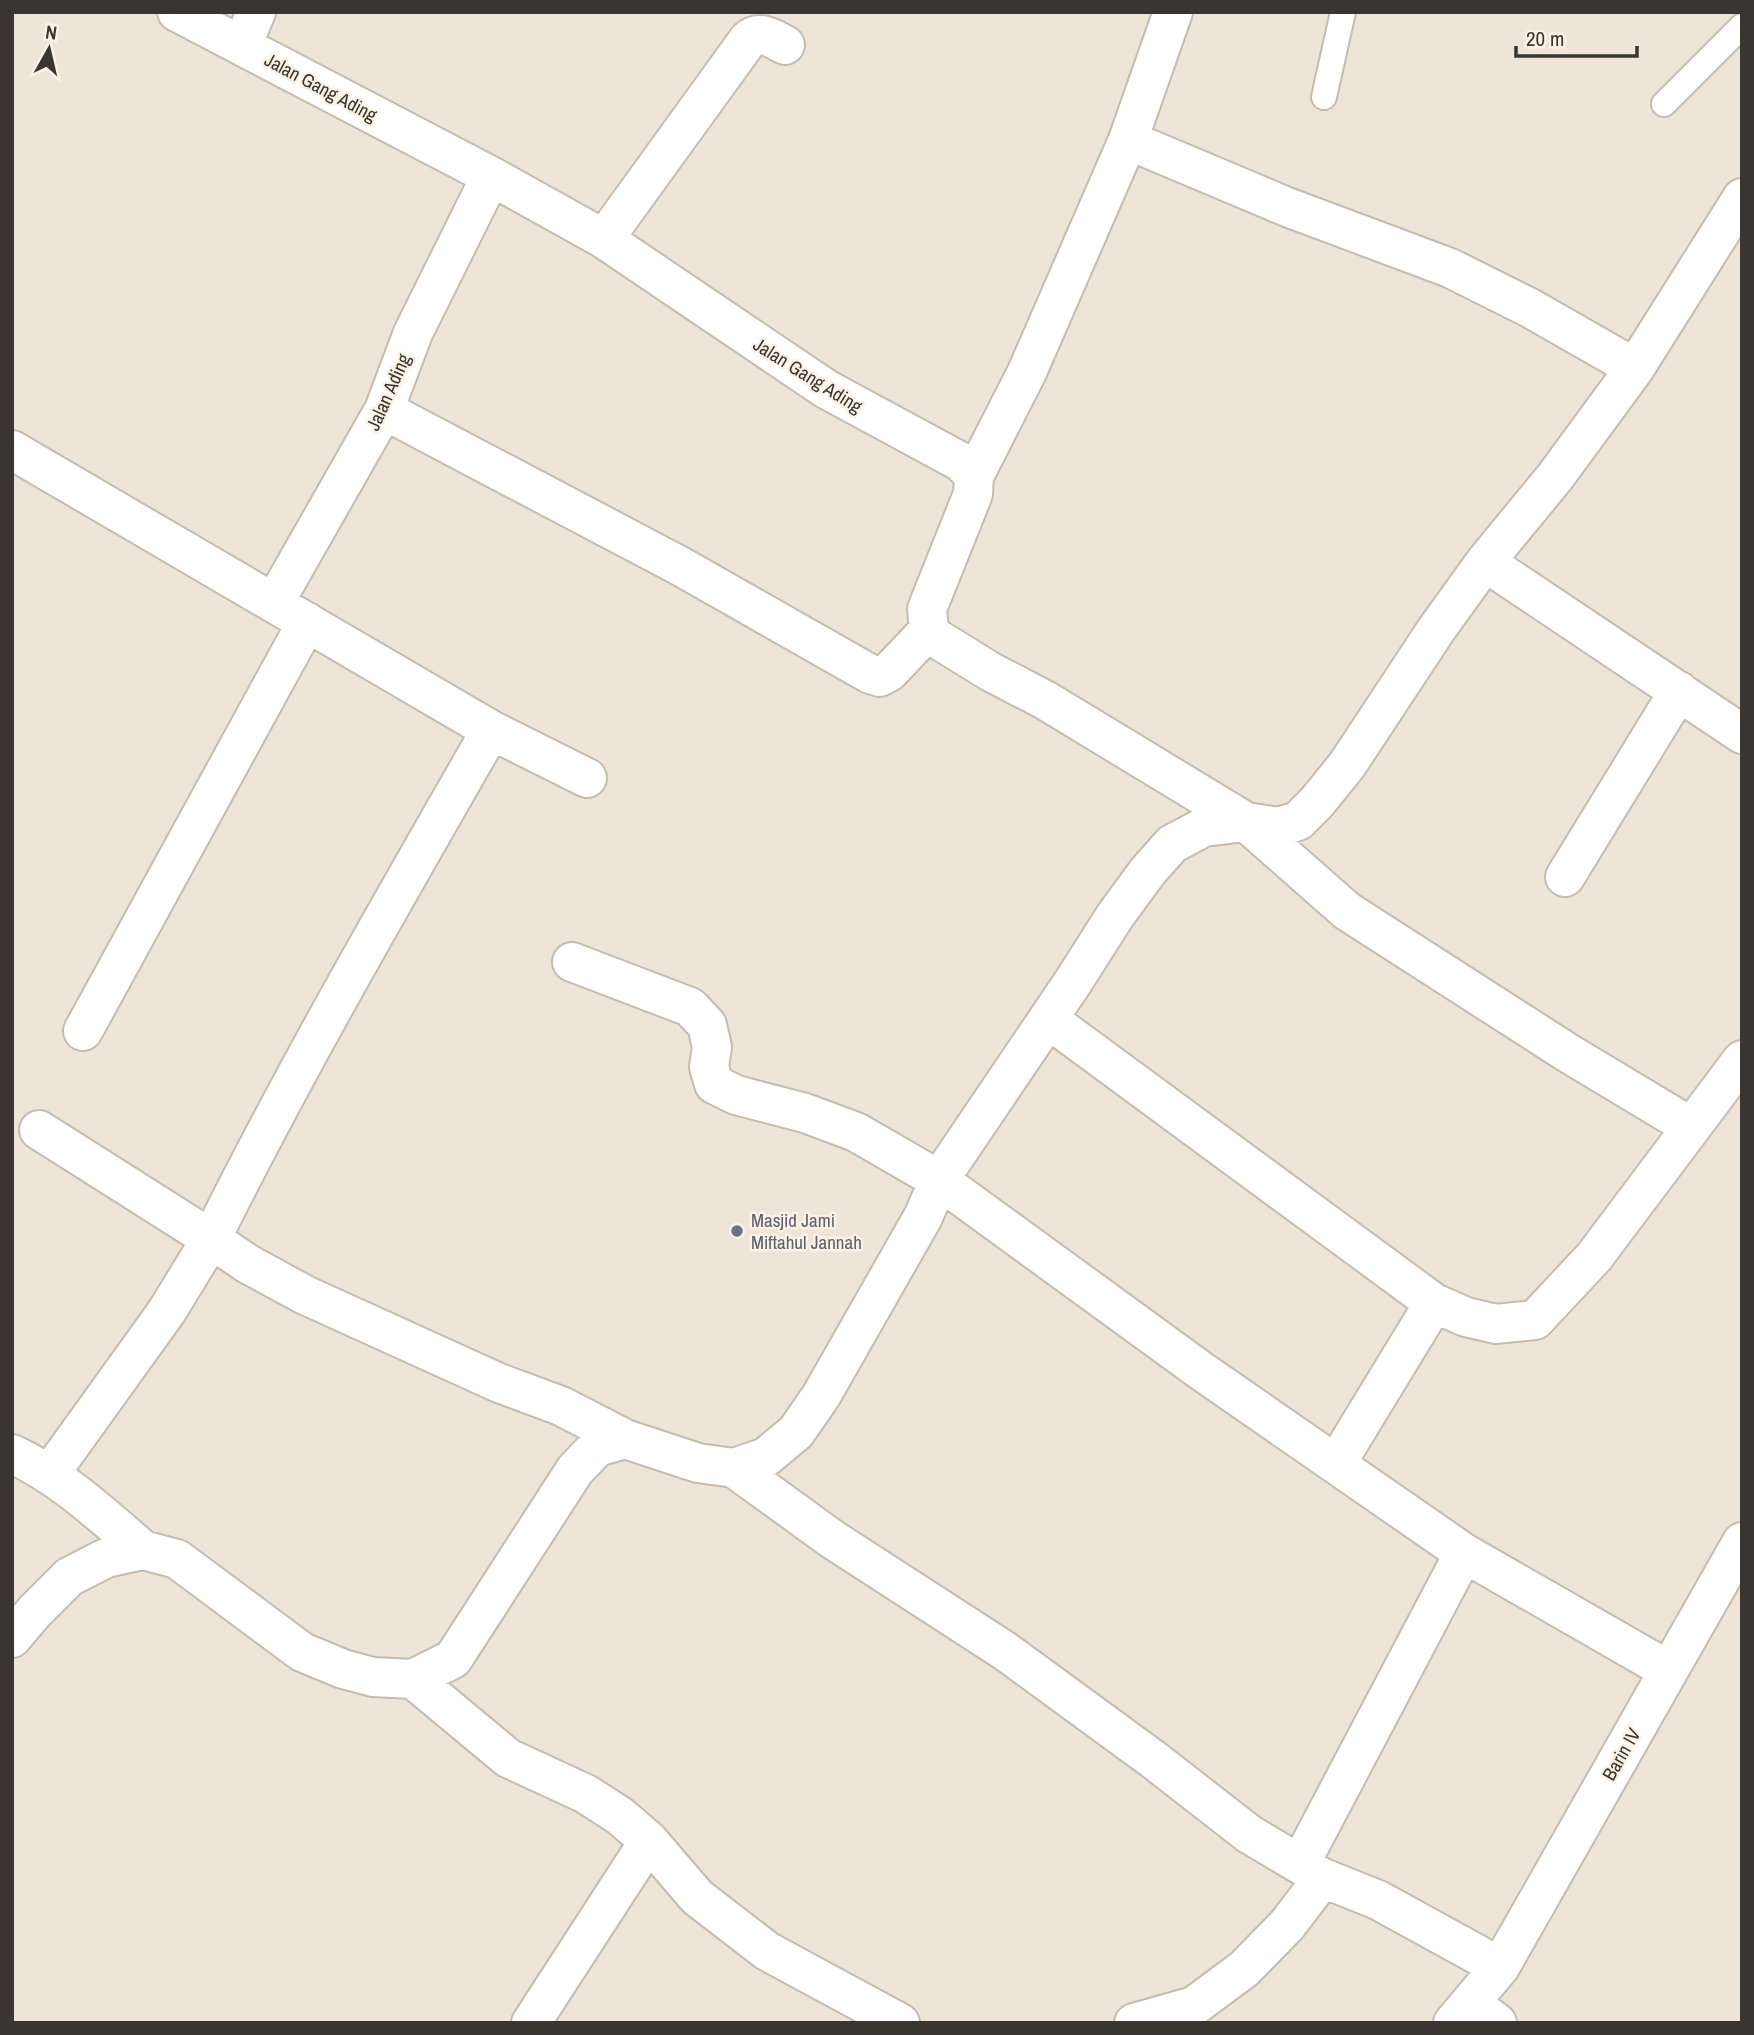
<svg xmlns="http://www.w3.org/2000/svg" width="1754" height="2035" font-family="'Archivo Narrow',sans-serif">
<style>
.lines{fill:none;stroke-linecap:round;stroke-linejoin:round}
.lane-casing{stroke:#c5bcb0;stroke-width:28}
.street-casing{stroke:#c5bcb0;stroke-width:42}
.lane{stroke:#fff;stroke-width:24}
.street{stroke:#fff;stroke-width:38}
.worship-dot{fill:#6b7280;stroke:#fbf2e5;stroke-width:2.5}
.labels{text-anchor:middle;stroke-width:5;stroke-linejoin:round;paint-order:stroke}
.street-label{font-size:19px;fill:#393631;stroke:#fbf2e5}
.worship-label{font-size:19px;fill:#5b616d;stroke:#fbf2e5;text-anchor:start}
</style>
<rect width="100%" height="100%" fill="#eee5d8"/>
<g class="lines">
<g class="lane-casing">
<path id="lane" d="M 1324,97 L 1343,12
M 1664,104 L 1742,26"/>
</g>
<g class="street-casing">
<path id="street" d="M 177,12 L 491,176 L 604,239 L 826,389 L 961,462 L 974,476 L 973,494 L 927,609 L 929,630 L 936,638 L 991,672 L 1045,700 L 1246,822 L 1347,911 L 1568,1053 L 1691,1127
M 242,46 L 256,12
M 1128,140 L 1287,207 L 1450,268 L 1530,308 L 1635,368
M 604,239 L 748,40 C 760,29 773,39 785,45
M 384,410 L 680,566 L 870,674 L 880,677 L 889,672 L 929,630
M 12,450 L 491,730 L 587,778
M 974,476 L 1027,372 L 1128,140 L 1173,12
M 1485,562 L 1742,734
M 274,603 L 384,410 L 413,333 L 491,176
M 491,730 C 395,898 297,1066 211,1239 L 248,1264 L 305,1295 L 499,1383 L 561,1406 L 625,1439
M 1565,877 L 1679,691
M 572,962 L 690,1007 L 707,1025 L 712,1047 L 709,1067 L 714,1084 L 736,1095 L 805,1113 L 856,1132 L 939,1180 L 1200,1370 L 1464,1553 L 1668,1670
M 1048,1019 L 1434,1303 L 1466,1317 L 1496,1324 L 1535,1320 L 1594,1257 L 1742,1060
M 83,1031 L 307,622
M 39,1130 L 211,1239 L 167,1311 L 49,1475
M 12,1454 C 62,1477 102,1515 143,1550
M 1336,1464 L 1434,1303
M 734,1468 L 832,1539 L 1005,1651 L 1154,1760 L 1249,1834 L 1323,1878 L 1378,1900 L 1500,1967
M 12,1638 L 35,1611 L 69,1577 L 106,1558 L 143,1550 L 177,1559 L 302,1652 L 343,1669 L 373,1677 L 413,1679 L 453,1659 L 575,1470 L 597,1447 L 625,1439 L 698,1463 L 734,1468 L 766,1457 L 796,1432 L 821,1396 L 923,1217 L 939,1180 L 1073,982 L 1115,916 L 1148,871 L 1172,844 L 1204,827 L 1246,822 L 1278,827 L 1298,821 L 1317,802 L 1347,765 L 1436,630 L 1485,562 L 1555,477 L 1635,368 L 1742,198
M 413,1679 L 508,1758 L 586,1794 L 620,1816 L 649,1841 L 697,1897 L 767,1951 L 900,2023
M 1300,1864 L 1464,1553
M 1471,2003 L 1497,2023
M 531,2023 L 649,1841
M 1134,2023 L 1194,2006 L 1244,1969 L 1287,1925 L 1323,1878
M 1453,2023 L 1500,1967 L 1742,1542"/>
</g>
<use href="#lane" class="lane"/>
<use href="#street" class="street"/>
</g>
<circle class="worship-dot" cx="737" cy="1231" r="7"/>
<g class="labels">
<g class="street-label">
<text transform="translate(321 87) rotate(28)" y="7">Jalan Gang Ading</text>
<text transform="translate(808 375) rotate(32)" y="7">Jalan Gang Ading</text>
<text transform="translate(388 392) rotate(-66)" y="7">Jalan Ading</text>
<text transform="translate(1621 1754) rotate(-60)" y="7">Barin IV</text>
</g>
<g class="worship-label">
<text x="751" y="1227">Masjid Jami<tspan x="751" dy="22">Miftahul Jannah</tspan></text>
</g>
</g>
<rect width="1754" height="2035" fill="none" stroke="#393631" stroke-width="28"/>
<g transform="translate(49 49) rotate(8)" stroke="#fbf2e5" stroke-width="5" paint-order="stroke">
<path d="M0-5L12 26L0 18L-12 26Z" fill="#393631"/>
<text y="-10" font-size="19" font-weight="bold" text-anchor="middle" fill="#393631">N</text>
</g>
<path d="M1516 46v10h121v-10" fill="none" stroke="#393631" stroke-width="3.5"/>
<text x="1526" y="46" font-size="21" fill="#393631" stroke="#fbf2e5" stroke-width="5" paint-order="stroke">20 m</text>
</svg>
